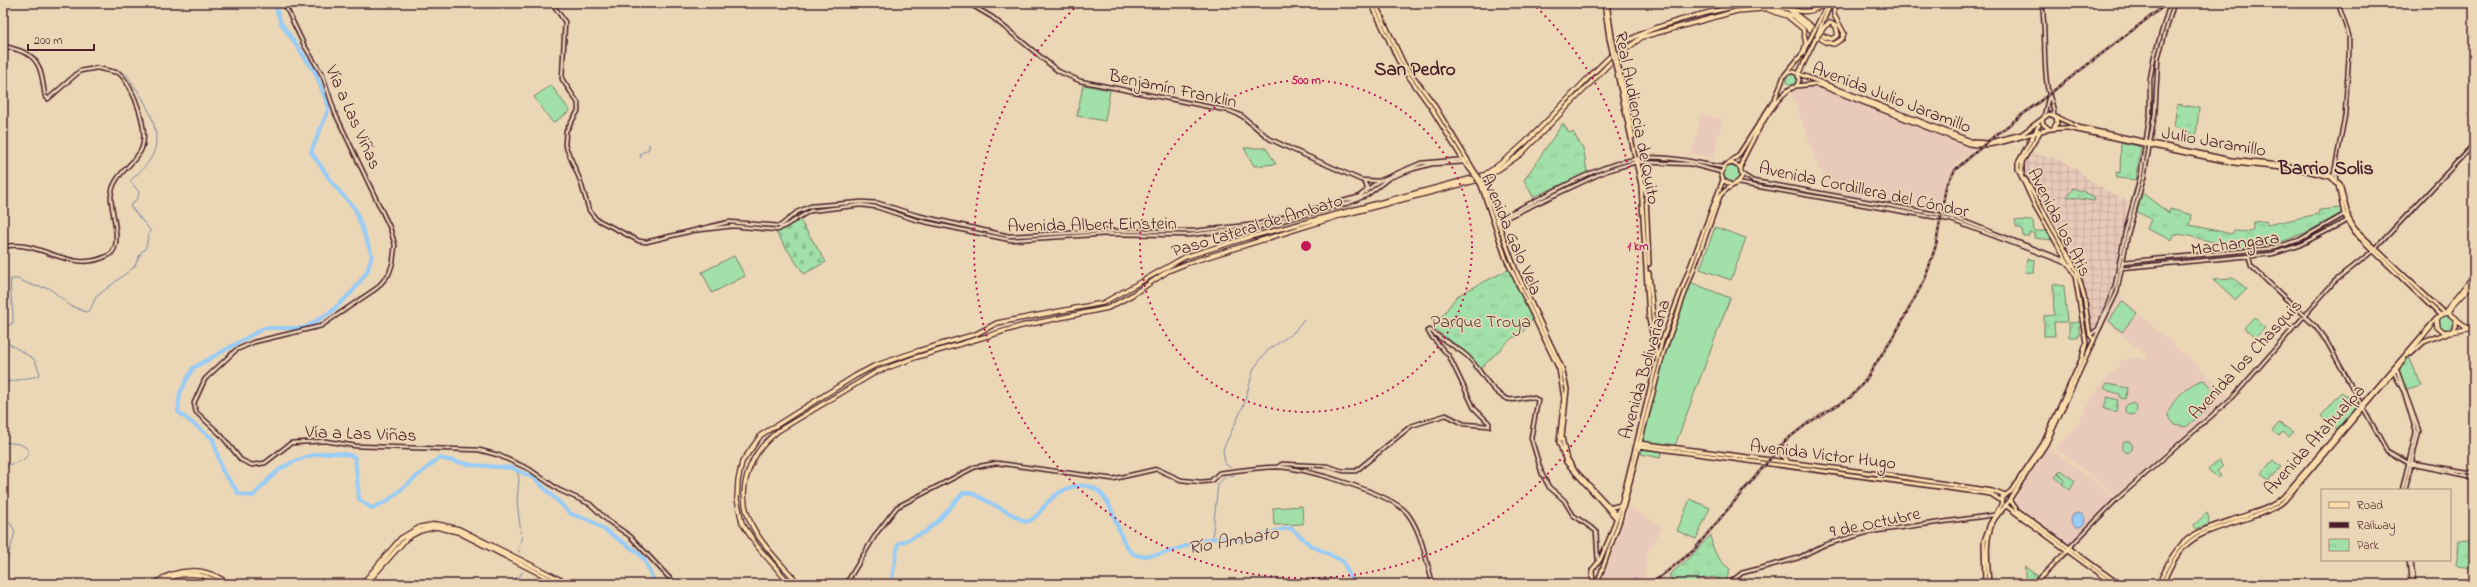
<svg xmlns="http://www.w3.org/2000/svg" width="2477" height="587" font-family="'Indie Flower',sans-serif">
<style>
.built{fill:#e9caba}
.industrial{fill:url(#industrial-grid)}
.green{fill:#a1e0a8;stroke:#76806a}
.cemetery{fill:url(#cemetery-stones);stroke:#76806a}
.park{fill:url(#park-tufts);stroke:#76806a}
.water{fill:url(#water-ripples);stroke:#7987a5}
.lines{fill:none;stroke-linecap:round;stroke-linejoin:round}
.stream{stroke:#7987a5;stroke-width:1}
.river{stroke:#99ccf6;stroke-width:4}
.minor-casing{stroke:#4a1f2b;stroke-width:5.5}
.major-casing{stroke:#4a1f2b;stroke-width:6}
.highway-casing{stroke:#4a1f2b;stroke-width:6}
.minor{stroke:#ebd6b5;stroke-width:2.5}
.major{stroke:#fbddab;stroke-width:3}
.highway{stroke:#fbddab;stroke-width:3.5}
.rail-casing{stroke:#4a1f2b;stroke-width:2.5}
.rail{stroke:#ebd6b5;stroke-width:1;stroke-dasharray:3;stroke-linecap:butt}
.major-bridge-casing{stroke:#4a1f2b;stroke-width:6;stroke-linecap:butt}
.highway-bridge-casing{stroke:#4a1f2b;stroke-width:6;stroke-linecap:butt}
.major-bridge{stroke:#fbddab;stroke-width:3}
.highway-bridge{stroke:#fbddab;stroke-width:3.5}
.ring{fill:none;stroke:#c2185b;stroke-width:2;stroke-dasharray:2 4}
.labels{text-anchor:middle;stroke-width:3.5;stroke-linejoin:round;paint-order:stroke}
.street-label{font-size:18px;fill:#4a1f2b;stroke:#ebd6b5}
.park-label{font-size:18px;fill:#573c3e;stroke:#ebd6b5}
.neighbourhood-label{font-size:19px;font-weight:bold;fill:#4a1f2b;stroke:#ebd6b5}
.water-label{font-size:19px;font-style:italic;fill:#563949;stroke:#ebd6b5}
.quarter-label{font-size:20px;font-weight:bold;fill:#4a1f2b;stroke:#ebd6b5}
.centre{fill:#c2185b;stroke:#ebd6b5;stroke-width:2}
.ring-label{font-size:12px;text-anchor:middle;font-weight:bold;fill:#c2185b;stroke:#ebd6b5;stroke-width:3.5;stroke-linejoin:round;paint-order:stroke}
</style>
<defs>
<pattern id="industrial-grid" width="8" height="8" patternUnits="userSpaceOnUse"><rect width="8" height="8" fill="#e9caba"/><path d="M0 4h8M4 0v8" fill="none" stroke="#c9ada0"/></pattern>
<pattern id="cemetery-stones" width="16" height="16" patternUnits="userSpaceOnUse"><rect width="16" height="16" fill="#a1e0a8"/><path d="M2 7V4a2 2 0 0 1 4 0v3zM10 15v-3a2 2 0 0 1 4 0v3z" fill="#8cc091"/></pattern>
<pattern id="park-tufts" width="24" height="20" patternUnits="userSpaceOnUse"><rect width="24" height="20" fill="#a1e0a8"/><path d="M3 7l-1-3M5 7V3M7 7l1-3M15 17l-1-3M17 17v-4M19 17l1-3" fill="none" stroke="#8cc091"/></pattern>
<pattern id="water-ripples" width="26" height="14" patternUnits="userSpaceOnUse"><rect width="26" height="14" fill="#99ccf6"/><path d="M2 4q2-2 4 0t4 0M15 11q2-2 4 0t4 0" fill="none" stroke="#85afd3"/></pattern>
</defs>
<rect width="100%" height="100%" fill="#ebd6b5"/>
<filter id="ink" filterUnits="userSpaceOnUse"><feTurbulence type="fractalNoise" baseFrequency=".025" numOctaves="2"/><feDisplacementMap in="SourceGraphic" scale="8" xChannelSelector="R" yChannelSelector="G"/><feConvolveMatrix kernelMatrix="1 2 1 2 8 2 1 2 1" color-interpolation-filters="sRGB"/></filter>
<g filter="url(#ink)">
<path class="built" d="M 1807,86 L 1821,89 L 1946,138 L 1947,136 L 1978,146 L 1958,162 L 1949,175 L 1943,189 L 1939,211 L 1828,191 L 1791,92 Z
M 1701,114 L 1722,119 L 1713,159 L 1692,153 Z
M 2119,295 L 2231,398 L 2119,497 L 2056,448 L 2070,435 L 2100,387 L 2123,360 L 2136,357 L 2145,360 L 2148,357 L 2107,322 Z
M 2048,447 L 2116,499 L 2070,546 L 2019,509 L 2015,501 L 2023,484 Z
M 1629,507 L 1662,527 L 1647,553 L 1645,573 L 1637,584 L 1601,584 Z"/>
<path class="industrial" d="M 2030,153 L 2058,159 L 2078,170 L 2093,183 L 2127,201 L 2126,223 L 2109,300 L 2095,331 L 2092,330 L 2081,271 L 2041,208 L 2023,169 L 2022,166 Z"/>
<path class="green" d="M 551,85 L 570,111 L 553,123 L 534,97 Z
M 1083,85 L 1110,90 L 1105,121 L 1077,116 Z
M 1244,148 L 1266,148 L 1276,164 L 1254,166 Z
M 1715,227 L 1746,238 L 1731,280 L 1700,269 Z
M 734,256 L 745,276 L 712,293 L 702,272 Z
M 1690,282 L 1730,298 L 1674,448 L 1640,443 L 1665,352 Z
M 2123,301 L 2137,313 L 2122,332 L 2109,321 Z
M 2204,380 L 2216,394 L 2215,402 L 2186,427 L 2175,425 L 2168,416 C 2168,403 2190,382 2204,380 Z
M 2342,392 L 2358,406 L 2337,430 L 2321,416 Z
M 1642,449 L 1662,452 L 1660,458 L 1641,454 Z
M 2061,470 L 2075,481 L 2070,490 L 2062,484 L 2064,481 L 2062,483 L 2055,477 L 2058,474 L 2065,480 L 2058,473 Z
M 1690,499 L 1710,508 L 1696,539 L 1677,531 Z
M 1302,506 L 1303,524 L 1274,525 L 1273,508 Z"/>
<path class="cemetery" d="M 798,217 L 826,262 L 804,274 L 776,233 Z"/>
<path class="park" d="M1786 79a6 6 0 1 1 12 0a6 6 0 1 1-12 0Z
M 2177,104 L 2199,108 L 2195,144 L 2192,143 L 2190,132 L 2174,127 Z
M 1563,123 L 1569,133 L 1573,132 L 1584,151 L 1587,173 L 1533,197 L 1524,180 Z
M 2121,142 L 2141,147 L 2136,180 L 2117,178 L 2116,172 L 2120,173 Z
M1723 174a8 8 0 1 1 16 0a8 8 0 1 1-16 0Z
M 2073,188 L 2080,192 L 2081,190 L 2095,199 L 2094,201 L 2067,197 Z
M 2142,193 L 2169,213 L 2170,209 L 2192,215 L 2190,225 L 2232,234 L 2234,231 L 2252,232 L 2254,222 L 2266,221 L 2267,225 L 2318,214 L 2319,210 L 2341,208 L 2342,213 C 2304,235 2278,247 2235,250 L 2233,245 C 2213,244 2194,235 2174,234 L 2172,240 L 2147,229 L 2151,219 L 2137,212 Z
M 2015,220 L 2033,221 L 2034,231 L 2047,231 L 2052,240 L 2034,238 L 2034,233 L 2029,233 L 2029,236 L 2023,236 L 2022,228 L 2017,228 Z
M 2027,259 L 2035,260 L 2034,273 L 2025,272 Z
M 1509,269 L 1533,319 L 1520,335 L 1512,338 L 1479,370 L 1467,353 L 1433,328 L 1457,296 Z
M 2233,278 L 2247,289 L 2236,300 L 2213,279 Z
M 2053,284 L 2064,286 L 2067,322 L 2054,322 L 2055,336 L 2044,336 L 2044,316 L 2054,315 Z
M2439 322a7 7 0 1 1 14 0a7 7 0 1 1-14 0Z
M 2254,317 L 2265,328 L 2255,338 L 2244,328 Z
M 2082,322 L 2083,327 L 2079,327 L 2079,337 L 2069,337 L 2069,323 Z
M 2409,357 L 2422,386 L 2407,390 L 2398,371 Z
M 2107,384 L 2128,388 L 2125,399 L 2120,398 L 2120,394 L 2109,391 L 2104,388 Z
M 2107,397 L 2118,400 L 2116,412 L 2104,409 Z
M2125 409a6 6 0 1 1 12 0a6 6 0 1 1-12 0Z
M 2279,423 L 2293,432 L 2289,437 L 2283,432 L 2279,436 L 2272,431 Z
M2121.5 447a5.5 5.5 0 1 1 11 0a5.5 5.5 0 1 1-11 0Z
M 2273,460 L 2281,467 L 2269,481 L 2261,474 Z
M 2218,461 L 2223,466 L 2217,471 L 2221,476 L 2219,478 L 2208,470 Z
M 2207,513 L 2209,518 L 2208,525 L 2196,529 L 2194,525 Z
M 1711,535 C 1711,549 1718,560 1730,569 L 1726,581 L 1719,584 L 1720,579 L 1715,577 L 1698,579 L 1697,584 L 1675,584 L 1669,575 L 1688,559 Z
M 2459,541 L 2469,542 L 2469,545 L 2474,546 L 2473,568 L 2456,566 Z
M 2025,567 L 2039,577 L 2032,584 L 2025,584 Z"/>
<path class="water" d="M2071 520a7 7 0 1 1 14 0a7 7 0 1 1-14 0Z"/>
<g class="lines">
<path class="stream" d="M 641,158 L 640,154 L 649,149 L 649,144
M 3,329 L 13,323 C 14,308 9,294 11,279 L 17,279 L 34,286 L 49,288 L 71,306 L 86,312 L 90,310 L 96,297 L 134,267 L 142,251 L 145,250 L 150,230 L 130,206 L 138,198 L 139,192 L 130,181 C 137,174 146,167 151,158 C 167,131 141,94 125,73
M 3,340 L 34,359 L 40,373 L 38,376 L 3,383
M 3,442 L 20,444 L 28,449 L 28,455 L 23,460 L 3,467
M 1230,467 L 1225,464 L 1223,449 L 1243,407 L 1254,368 L 1267,351 L 1294,332 L 1304,319
M 517,470 L 519,478 L 517,502 L 521,533
M 3,519 L 11,524 L 15,532 L 8,557
M 1212,539 L 1218,484 L 1224,478 L 1234,475
M 519,547 L 522,536
M 519,552 L 519,550
M 505,584 L 520,576 L 522,572"/>
<path class="river" d="M 274,3 L 281,23 L 315,72 L 329,108 L 311,152 L 334,185 L 355,209 L 372,255 L 367,272 L 352,292 L 332,311 L 305,328 L 264,328 L 193,368 L 180,393 L 178,412 L 213,439 L 222,470 L 239,494 L 253,496 C 262,487 271,475 282,468 C 303,455 331,448 355,457 L 359,499 L 371,508 L 386,502 L 439,458 L 472,465 L 512,468 L 534,478 L 571,514 L 590,520 L 636,551 L 644,559 L 655,584
M 891,584 L 898,544 L 925,532 L 939,520 L 963,493 L 972,493 L 1026,522 C 1037,520 1042,507 1050,500 C 1060,490 1077,482 1091,487 C 1119,496 1116,556 1141,556 C 1168,557 1192,540 1217,538 C 1228,537 1240,542 1250,540 C 1264,537 1277,528 1291,528 L 1310,545 L 1343,561 L 1353,584"/>
<g class="minor-casing">
<path id="minor" d="M 284,3 L 304,45 L 323,76 L 335,113 L 390,228 L 395,245 L 393,262 L 389,274 L 377,288 L 321,326 L 254,342 L 236,350 L 205,379 L 194,403 L 196,412 L 221,435 L 241,460 L 252,465 L 265,463 L 291,443 L 325,441 L 356,446 L 479,450 L 498,455 L 529,469 L 559,490 L 590,504 L 608,521 L 630,536 L 675,584
M 552,3 L 565,22 L 562,79 L 578,103 L 578,111 L 566,131 L 565,145 L 580,180 L 589,210 L 596,219 L 639,241 L 646,242 L 729,222 L 780,226 L 797,212 L 811,206 L 862,202 L 878,203 L 916,215 L 1009,236 L 1107,231 L 1194,231 L 1258,224 L 1358,197 L 1379,181 L 1421,163 L 1467,159
M 968,3 L 992,17 L 1058,71 L 1080,81 L 1230,111 L 1242,116 L 1270,139 L 1291,149 L 1361,180 L 1379,181
M 2042,3 C 2046,31 2043,58 2047,85 C 2048,95 2054,104 2054,115
M 3,46 C 39,54 40,62 45,96 L 48,99 L 80,71 L 97,68 L 119,73 C 134,87 151,133 140,152 C 130,168 112,176 111,197 C 111,212 124,247 109,255 C 70,276 41,238 3,247
M 2044,116 L 2049,95
M 2336,166 L 2337,182
M 1742,174 L 1753,181 L 1953,217 L 2066,261
M 2333,179 L 2345,115 L 2349,54 L 2349,36 L 2338,3
M 1364,181 L 1367,187 L 1366,192
M 1737,183 L 1951,220 L 2074,266
M 1496,219 C 1540,202 1590,166 1636,159 C 1664,154 1695,163 1723,167
M 1497,222 L 1606,171 L 1636,162 L 1690,164 L 1721,172
M 691,231 L 733,226 L 778,230 L 810,211 L 861,205 L 876,207 L 916,220 L 1010,240 L 1108,234 L 1189,235 L 1259,227 L 1349,203 L 1367,195 L 1389,178 L 1413,169 L 1432,164 L 1466,162
M 2249,257 L 2251,266 L 2315,326 L 2327,342 L 2387,451 L 2410,464 L 2474,477
M 2123,262 L 2274,248 L 2299,240 L 2345,214
M 2121,268 L 2272,254 L 2298,246 L 2348,220
M 2090,335 L 2098,329 L 2115,286 L 2125,233 L 2141,174 L 2150,113 L 2150,79 L 2154,57 L 2170,4 L 2172,3
M 2094,340 L 2117,292 L 2128,234 L 2144,177 L 2155,113 L 2158,58 L 2174,3
M 2397,370 L 2419,431 L 2405,490
M 2394,373 L 2404,392 L 2416,432 L 2402,490
M 2413,463 L 2474,473
M 1278,467 L 1282,464 L 1327,466 L 1343,471 L 1356,471 L 1411,426 L 1446,415 L 1464,424 L 1489,426 L 1489,423 L 1474,408 L 1449,356 L 1430,335 L 1428,331 L 1430,330 C 1441,340 1454,345 1466,355 C 1480,367 1488,389 1505,398 C 1516,404 1527,392 1538,400 L 1531,438 L 1542,474 L 1549,487 L 1564,500 L 1573,515 L 1596,531 L 1598,562
M 2069,548 L 2117,499 L 2233,397 L 2334,282 L 2375,249 L 2474,144
M 2409,560 L 2411,584
M 2411,560 L 2414,584
M 846,584 L 876,534 L 897,507 L 975,467 L 997,463 L 1113,479 L 1157,469 L 1181,480 L 1201,482 L 1211,481 L 1219,473 C 1237,471 1258,467 1277,467 C 1303,467 1390,493 1407,513 C 1422,532 1426,561 1433,584
M 1728,584 L 1742,573 L 1798,558 L 1824,545 L 1869,532 L 1994,515"/>
</g>
<g class="major-casing">
<path id="major" d="M 1371,3 L 1401,66 L 1430,106 L 1463,160 L 1473,173
M 1375,3 L 1404,64 L 1433,103 L 1475,172
M 1604,3 L 1609,38
M 1607,3 L 1612,37
M 1825,9 L 1827,3
M 1828,10 L 1832,3
M 1806,46 L 1811,37
M 1620,72 L 1633,137
M 1789,72 L 1794,72 L 1973,142 L 1987,143 L 2022,134 L 2049,114 L 2081,128 L 2231,160 L 2307,168 L 2329,174 L 2340,184 L 2349,219 L 2355,229 L 2444,313
M 1617,73 L 1641,185 L 1649,319 L 1657,356
M 1797,85 L 1799,80 L 1798,75 L 1815,40
M 1796,86 L 1814,84 L 1822,86 L 1969,144 C 2004,150 2034,126 2068,128 L 2234,163 L 2303,170 L 2331,177 L 2338,185 L 2344,214 L 2354,232 L 2440,315
M 2042,119 L 2043,124 L 2048,128
M 2054,127 L 2057,123 L 2056,117
M 1637,159 L 1646,196 L 1649,264
M 1729,163 L 1738,156 L 1775,99 L 1784,76 L 1803,53
M 1741,169 L 1742,161 C 1752,141 1774,95 1794,87
M 2022,174 L 2022,162 L 2040,132
M 1483,183 L 1517,273 L 1562,368 L 1567,389 L 1562,437 L 1566,456 L 1573,468 L 1618,516
M 1481,185 L 1506,259 L 1559,369 L 1564,398 L 1559,442 L 1566,462 L 1617,519
M 1649,273 L 1655,338 L 1658,342 L 1662,341
M 2411,354 L 2424,342 L 2447,333
M 1639,443 L 1888,475 L 1992,491 L 2005,496
M 1638,446 L 1991,494 L 2000,500
M 1781,447 L 1781,455 L 1787,461
M 2010,500 L 2017,510 L 2119,584
M 2005,505 L 2113,584
M 1609,508 L 1621,505
M 1593,584 L 1592,570 L 1600,560 L 1610,537 L 1621,505 L 1662,341 L 1723,180
M 1597,584 L 1620,520 L 1663,354 L 1720,196 C 1727,186 1738,185 1742,177 L 1740,167 L 1732,163 L 1725,165 L 1721,174 L 1723,180 L 1731,185
M 1985,584 L 1984,541 L 1990,524 L 2001,505 L 2002,498 L 2011,491 L 2043,444 L 2082,358 L 2086,343 L 2075,275 L 2035,206 L 2018,169 L 2018,163 L 2039,125
M 1989,584 C 1988,564 1984,540 1993,522 C 1998,512 2008,506 2011,497 L 2046,444 L 2094,340 L 2090,335 L 2084,296 L 2077,271 L 2025,179
M 2034,584 L 2068,550
M 2159,584 C 2179,530 2199,532 2249,514 C 2262,510 2274,506 2284,496 L 2437,318
M 2163,584 C 2182,532 2204,534 2251,517 C 2263,513 2275,509 2284,501 L 2404,360"/>
</g>
<g class="highway-casing">
<path id="highway" d="M 1769,10 L 1787,16 L 1803,29 L 1806,43 L 1803,54
M 1790,10 L 1825,37 L 1832,39 L 1838,35 L 1836,26 L 1830,23
M 2444,313 L 2474,275
M 2448,313 L 2452,306 L 2474,282
M 2469,329 L 2448,313 L 2442,314 L 2437,319 L 2438,327 L 2444,332 C 2455,332 2464,330 2474,327
M 2452,331 L 2456,326 L 2456,319
M 2407,356 L 2431,326
M 154,584 C 176,567 206,566 228,584
M 160,584 C 179,570 202,572 222,584
M 362,584 L 401,538 L 420,527 L 437,524 L 459,529 L 569,584
M 366,584 L 407,538 L 420,531 L 436,527 L 458,532 L 560,584
M 790,584 L 757,546 L 742,523 L 737,499 L 738,481 L 742,462 L 761,435 L 855,376 L 874,366 L 918,351 L 976,334 L 997,323 L 1103,303 L 1185,257 L 1246,238 L 1484,175 C 1525,149 1558,108 1592,74 C 1607,60 1622,42 1641,34 C 1667,22 1736,3 1764,4 C 1785,5 1807,21 1824,3
M 799,584 C 773,554 735,523 746,479 C 752,457 761,445 778,431 L 876,372 L 917,357 L 1021,326 L 1108,308 L 1132,295 L 1168,271 L 1188,263 L 1339,216 L 1486,178 L 1521,154 L 1615,58 L 1642,37 L 1737,11 L 1774,8 L 1793,16 L 1825,42 L 1834,44 L 1842,39 L 1844,33 L 1834,15 L 1834,3"/>
</g>
<use href="#minor" class="minor"/>
<use href="#major" class="major"/>
<use href="#highway" class="highway"/>
<g class="rail-casing">
<path id="rail" d="M 1651,584 L 1693,551 L 1785,441 L 1808,423 L 1851,397 L 1865,381 L 1899,327 L 1925,279 L 1936,245 L 1946,186 L 1955,170 L 1992,138 L 2168,3"/>
</g>
<use href="#rail" class="rail"/>
<g class="major-bridge-casing">
<path id="major-bridge" d="M 1817,35 L 1828,10
M 1612,37 L 1620,72
M 1811,37 L 1825,9
M 1609,38 L 1617,73
M 1475,172 L 1483,183
M 1473,173 L 1481,185"/>
</g>
<g class="highway-bridge-casing">
<path id="highway-bridge" d="M 1815,40 L 1825,26 L 1830,23"/>
</g>
<use href="#major-bridge" class="major-bridge"/>
<use href="#highway-bridge" class="highway-bridge"/>
</g>
</g>
<g class="ring">
<circle cx="1306" cy="246" r="166"/>
<path d="M1532 3A332 332 0 1 1 1080 3"/>
</g>
<g class="labels">
<g class="street-label">
<text transform="translate(1173 88) rotate(12)" y="6">Benjamín Franklin</text>
<text transform="translate(1892 97) rotate(21)" y="6">Avenida Julio Jaramillo</text>
<text transform="translate(354 117) rotate(66)" y="6">Vía a Las Viñas</text>
<text transform="translate(1638 118) rotate(79)" y="6">Real Audiencia de Quito</text>
<text transform="translate(2214 141) rotate(10)" y="6">Julio Jaramillo</text>
<text transform="translate(1864 189) rotate(12)" y="6">Avenida Cordillera del Cóndor</text>
<text transform="translate(2060 222) rotate(63)" y="6">Avenida los Atis</text>
<text transform="translate(1092 224) rotate(-1)" y="6">Avenida Albert Einstein</text>
<text transform="translate(1257 225) rotate(-17)" y="6">Paso Lateral de Ambato</text>
<text transform="translate(1512 234) rotate(67)" y="6">Avenida Galo Vela</text>
<text transform="translate(2235 243) rotate(-8)" y="6">Machangara</text>
<text transform="translate(2245 359) rotate(-47)" y="6">Avenida los Chasquis</text>
<text transform="translate(1644 369) rotate(-74)" y="6">Avenida Bolivariana</text>
<text transform="translate(361 433) rotate(2)" y="6">Vía a Las Viñas</text>
<text transform="translate(2314 439) rotate(-48)" y="6">Avenida Atahualpa</text>
<text transform="translate(1823 454) rotate(7)" y="6">Avenida Victor Hugo</text>
<text transform="translate(1875 522) rotate(-12)" y="6">9 de Octubre</text>
</g>
<g class="park-label">
<text x="1481" y="327">Parque Troya</text>
</g>
<g class="neighbourhood-label">
<text x="1415" y="75">San Pedro</text>
</g>
<g class="water-label">
<text transform="translate(1233 539) rotate(-10)" y="7">Río Ambato</text>
</g>
<g class="quarter-label">
<text x="2326" y="174">Barrio Solis</text>
</g>
</g>
<circle cx="1306" cy="246" r="6" class="centre"/>
<g class="ring-label">
<text x="1306" y="84">500 m</text>
<text x="1638" y="250">1 km</text>
</g>
<rect width="2477" height="587" fill="none" stroke="#ebd6b5" stroke-width="16"/>
<rect x="8" y="8" width="2461" height="571" fill="none" stroke="#4a1f2b" stroke-width="1.5" filter="url(#ink)"/>
<rect x="2321" y="489" width="130" height="72" fill="#ebd6b5" stroke="#ab8d7e"/>
<rect x="2329" y="502" width="20" height="6" fill="#fbddab" stroke="#ab8d7e"/>
<text x="2357" y="509" font-size="12" fill="#4a1f2b">Road</text>
<rect x="2329" y="522" width="20" height="6" fill="#4a1f2b" stroke="#ab8d7e"/>
<text x="2357" y="529" font-size="12" fill="#4a1f2b">Railway</text>
<rect x="2329" y="539" width="20" height="12" fill="url(#park-tufts)" stroke="#ab8d7e"/>
<text x="2357" y="549" font-size="12" fill="#4a1f2b">Park</text>
<path d="M28 44v6h66v-6" fill="none" stroke="#4a1f2b" stroke-width="2"/>
<text x="34" y="44" font-size="12" fill="#4a1f2b" stroke="#ebd6b5" stroke-width="3" paint-order="stroke">200 m</text>
</svg>
